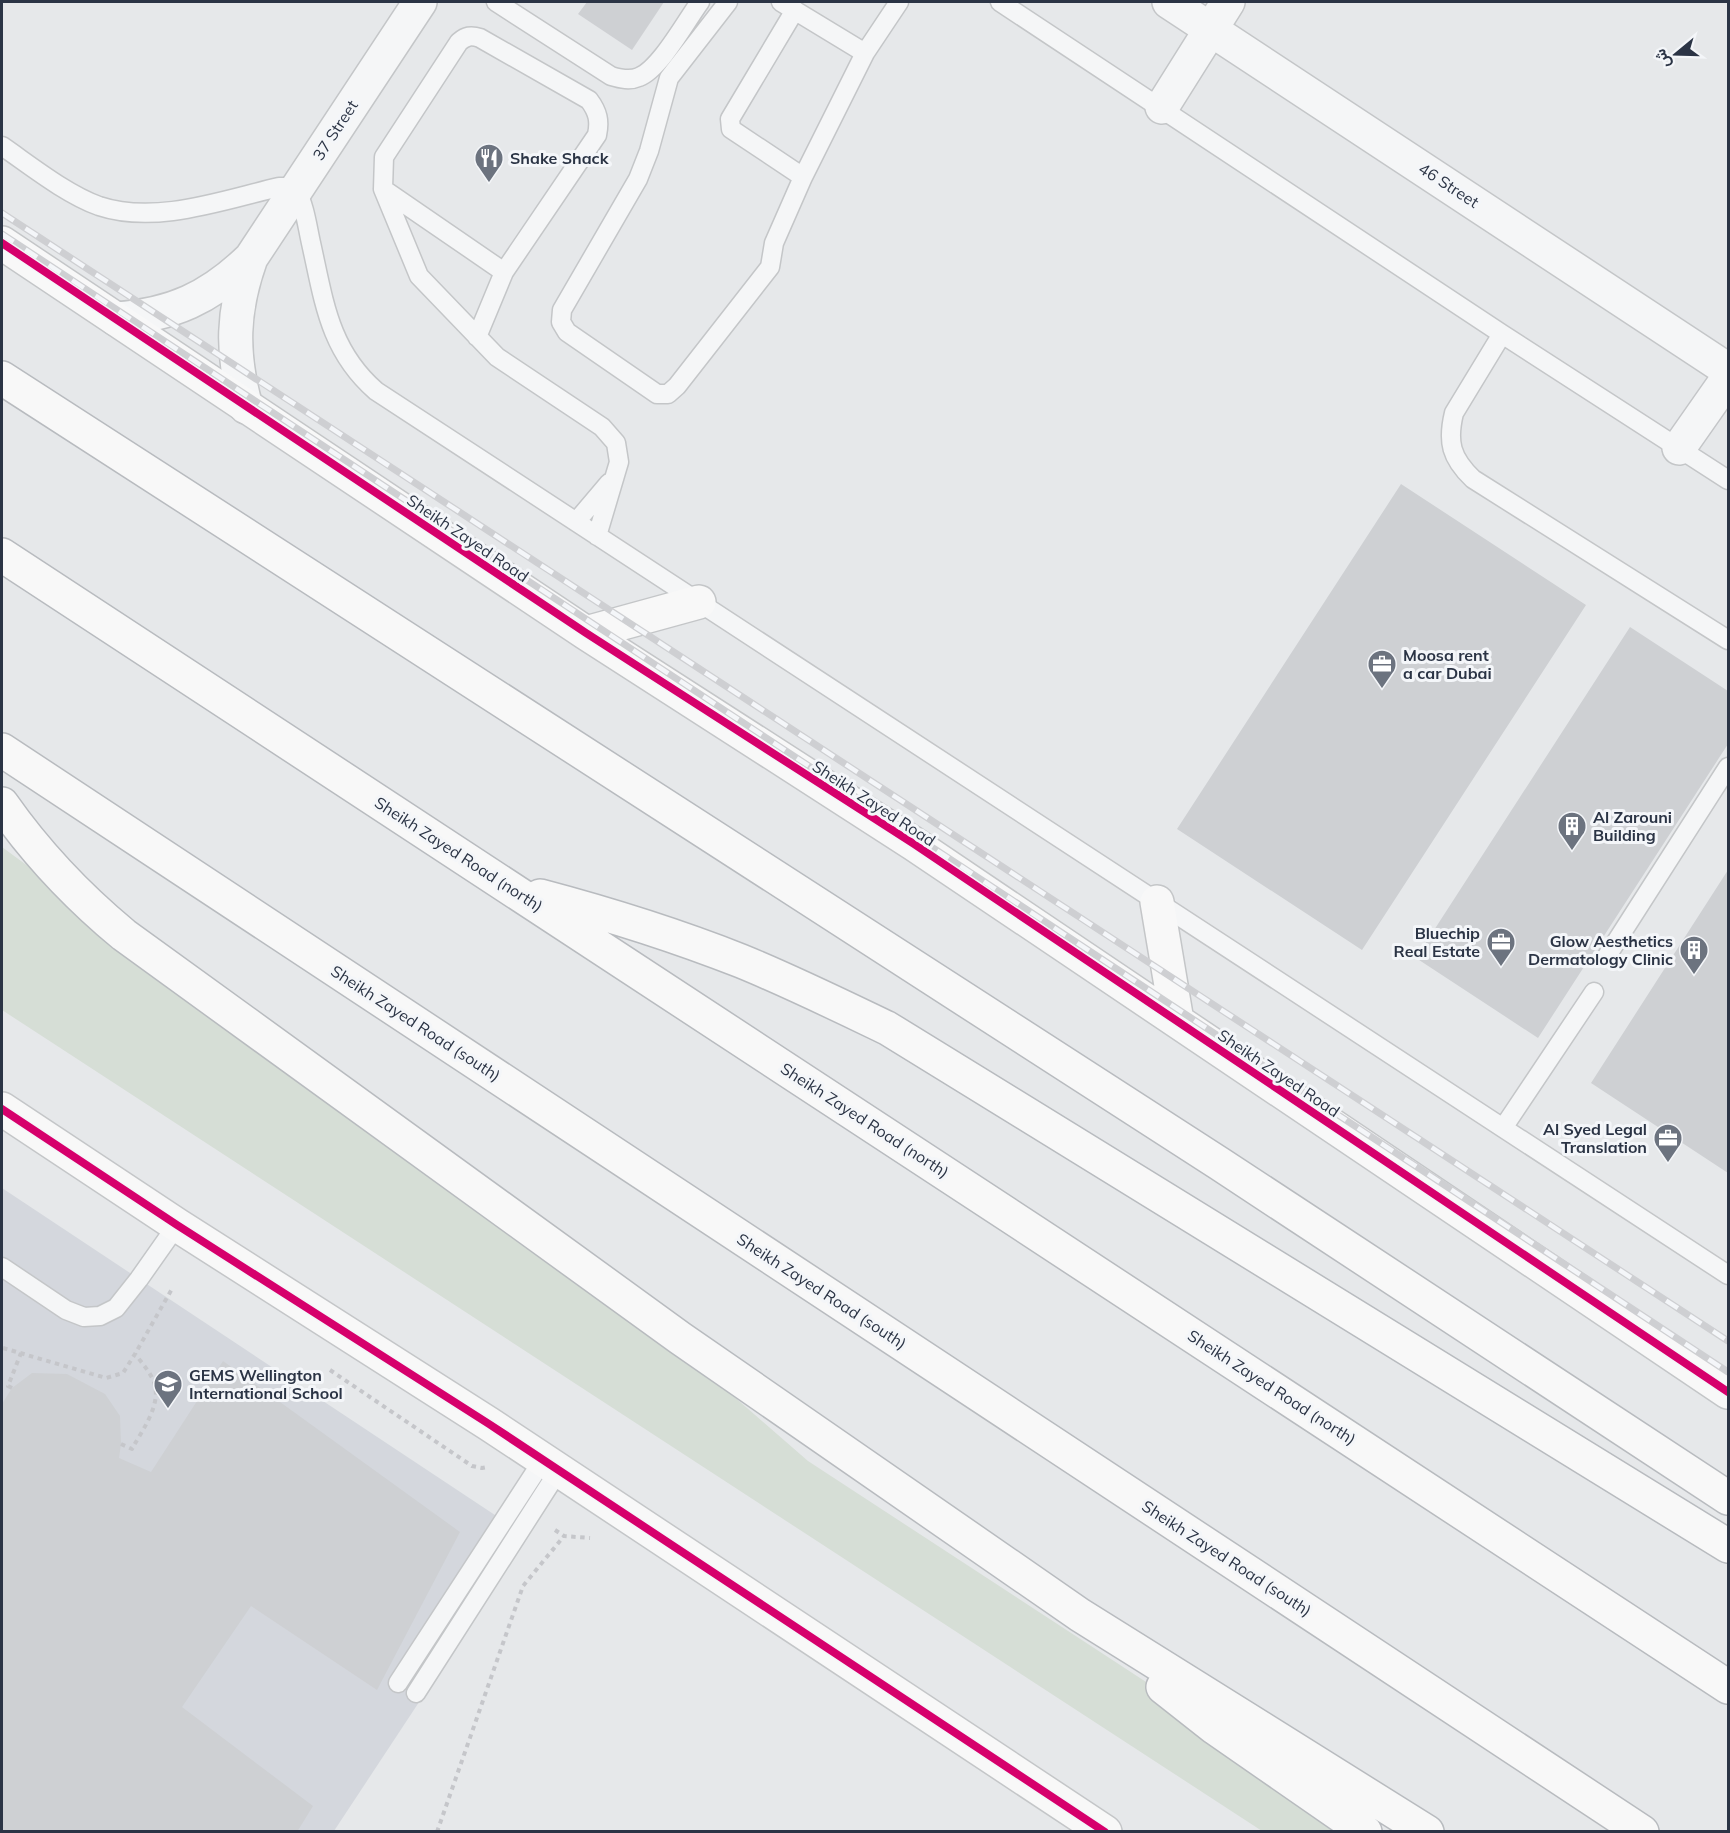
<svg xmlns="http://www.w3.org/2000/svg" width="1730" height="1833" font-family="Mulish,Vazirmatn,sans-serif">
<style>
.built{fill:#d4d7dd}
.green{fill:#d6ded6}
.building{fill:#ced0d3}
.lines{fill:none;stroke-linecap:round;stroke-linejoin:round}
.lane-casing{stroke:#c4c6c8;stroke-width:21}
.street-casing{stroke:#c4c6c8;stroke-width:36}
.secondary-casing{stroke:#c4c6c8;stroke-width:36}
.highway-casing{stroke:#b8bbbf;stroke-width:36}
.path{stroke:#c5c6ca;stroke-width:4;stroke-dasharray:4.5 4.5;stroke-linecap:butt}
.lane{stroke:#f5f6f7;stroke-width:18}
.street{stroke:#f5f6f7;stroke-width:33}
.secondary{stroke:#f8f8f8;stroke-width:33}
.highway{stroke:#f8f8f8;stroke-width:33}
.rail-casing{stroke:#cecfd2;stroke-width:7}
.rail{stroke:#f4f6f9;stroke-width:4.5;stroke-dasharray:14;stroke-linecap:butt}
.cycleway-casing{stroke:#f4f6f9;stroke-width:11}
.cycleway{stroke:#d6006c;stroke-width:8}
.labels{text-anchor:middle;stroke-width:6;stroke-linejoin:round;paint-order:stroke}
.street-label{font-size:16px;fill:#2b3445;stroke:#f4f6f9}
.poi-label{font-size:16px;font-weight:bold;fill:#2b3445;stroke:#f4f6f9;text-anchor:start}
</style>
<rect width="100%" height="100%" fill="#e6e8ea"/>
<path class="built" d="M 2,1188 L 528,1537 L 334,1831 L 2,1831 Z"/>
<path class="green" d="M 2,847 L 656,1329 L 808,1461 L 1374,1831 L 1262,1831 L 2,1010 Z"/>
<path class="building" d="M 587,2 L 664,2 L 632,50 L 578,14 Z
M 1401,484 L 1586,605 L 1362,950 L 1177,829 Z
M 1630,627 L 1728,691 L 1728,744 L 1538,1038 L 1416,958 Z
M 1728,870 L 1728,1173 L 1591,1083 Z
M 223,1361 L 460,1532 L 377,1690 L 251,1606 L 182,1707 L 313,1806 L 297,1832 L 2,1832 L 2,1404 L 12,1388 L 32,1373 L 67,1374 L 105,1394 L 120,1416 L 121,1444 L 119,1458 L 151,1472 Z"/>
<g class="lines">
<g class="lane-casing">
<path id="lane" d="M 496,2 L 611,76 C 621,79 630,81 639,77 C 660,69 686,21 700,2
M 728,2 L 669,78 L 649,151 L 638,179 L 562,310 L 561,322 L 567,332 L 657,394 L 668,394 L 677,386 L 770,267 L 774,243 L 803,177 L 865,53 L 899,2
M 781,2 L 865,53
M 1000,2 L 1502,334 L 1728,480
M 795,10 L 730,119 L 731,129 L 803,177
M 2,146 C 31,166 66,194 99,206 C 156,225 223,200 279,187 L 289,187 L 296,190 C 305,206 307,225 311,243 C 324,301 329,350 376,391 L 1728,1275
M 383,189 L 384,157 L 459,42 C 466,36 471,35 480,38 L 589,100 C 598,112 600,121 597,135 L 504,272
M 1502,334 L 1454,413 C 1447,442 1451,458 1473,479 L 1728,640
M 477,337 L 504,272 L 383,189 L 419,276 L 497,357 L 602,427 L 616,443 L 619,462 L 597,536
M 576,522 L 609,483
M 1607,956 L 1728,767
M 1503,1128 L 1594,992
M 2,1267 L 66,1310 L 84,1317 L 100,1316 L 116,1308 L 139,1279 L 177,1225
M 398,1683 L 543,1460
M 416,1693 L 559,1470"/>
</g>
<g class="street-casing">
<path id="street" d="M 1169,2 L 1728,370
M 1162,107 L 1228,2
M 116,319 C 172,315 210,298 251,258 L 420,2
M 246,407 C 231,353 232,311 251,258
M 1679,448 L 1728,378"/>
</g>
<g class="secondary-casing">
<path id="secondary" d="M 2,243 L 586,633 L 914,844 L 1728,1392
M 586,633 L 699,602
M 1157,902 L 1177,1021
M 2,1109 L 177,1225 L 489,1424 L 1105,1832"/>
</g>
<g class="highway-casing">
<path id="highway" d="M 2,378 L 1220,1164 L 1728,1498
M 2,555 L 1728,1687
M 2,750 L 1642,1832
M 2,804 C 37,854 77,896 124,935 L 680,1338 L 1080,1615 L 1427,1832
M 540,896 C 608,914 675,935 741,961 C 790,981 839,1005 887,1028 L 1728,1546
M 1163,1687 L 1215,1728 L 1365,1832"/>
</g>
<path class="path" d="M 3,1348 L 106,1378 L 123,1373 L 135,1354 L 173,1287
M 330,1370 L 472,1466 L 482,1468 L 487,1467
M 12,1388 L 8,1386 L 21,1353
M 121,1444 L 132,1449 C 142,1430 162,1405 154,1382 C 150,1372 142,1363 135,1354
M 555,1530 L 564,1536 L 590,1538
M 437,1832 L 523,1586 L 564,1536"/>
<use href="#lane" class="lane"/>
<use href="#street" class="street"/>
<use href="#secondary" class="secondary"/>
<use href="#highway" class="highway"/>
<g class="rail-casing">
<path id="rail" d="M 2,213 L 1728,1341
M 2,234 L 1728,1372"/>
</g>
<use href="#rail" class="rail"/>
<g class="cycleway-casing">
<path id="cycleway" d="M 2,243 L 586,633 L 914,844 L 1728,1392
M 2,1109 L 177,1225 L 489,1424 L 1105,1832"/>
</g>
<use href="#cycleway" class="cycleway"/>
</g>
<defs>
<g id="restaurant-pin" transform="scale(1.5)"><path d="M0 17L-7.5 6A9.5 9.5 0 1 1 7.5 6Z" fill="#6c737f" stroke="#f4f6f9"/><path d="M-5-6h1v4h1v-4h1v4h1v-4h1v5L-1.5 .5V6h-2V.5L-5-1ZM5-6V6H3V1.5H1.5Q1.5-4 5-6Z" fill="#fff"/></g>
<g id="office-pin" transform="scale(1.5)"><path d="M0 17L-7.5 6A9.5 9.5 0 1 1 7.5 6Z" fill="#6c737f" stroke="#f4f6f9"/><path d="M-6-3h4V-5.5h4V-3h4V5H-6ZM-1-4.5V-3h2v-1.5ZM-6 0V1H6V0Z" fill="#fff"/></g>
<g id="building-pin" transform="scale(1.5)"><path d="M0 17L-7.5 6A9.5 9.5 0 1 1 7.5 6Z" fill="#6c737f" stroke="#f4f6f9"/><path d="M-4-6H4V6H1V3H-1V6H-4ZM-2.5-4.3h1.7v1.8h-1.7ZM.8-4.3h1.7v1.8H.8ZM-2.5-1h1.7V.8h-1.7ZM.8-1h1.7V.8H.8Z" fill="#fff"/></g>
<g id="school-pin" transform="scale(1.5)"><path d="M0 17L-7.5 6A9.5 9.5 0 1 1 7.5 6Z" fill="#6c737f" stroke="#f4f6f9"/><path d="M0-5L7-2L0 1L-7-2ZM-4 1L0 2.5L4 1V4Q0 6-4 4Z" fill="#fff"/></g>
</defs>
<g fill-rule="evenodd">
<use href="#restaurant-pin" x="489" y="158"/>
<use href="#office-pin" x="1382" y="664"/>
<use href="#building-pin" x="1572" y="826"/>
<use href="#office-pin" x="1501" y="942"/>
<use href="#building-pin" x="1694" y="950"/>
<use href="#office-pin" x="1668" y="1138"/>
<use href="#school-pin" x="168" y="1384"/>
</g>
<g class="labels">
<g class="street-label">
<text transform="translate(335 130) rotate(-57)" y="6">37 Street</text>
<text transform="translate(1449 185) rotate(33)" y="6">46 Street</text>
<text transform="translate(468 538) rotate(34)" y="6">Sheikh Zayed Road</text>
<text transform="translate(874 803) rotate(33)" y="6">Sheikh Zayed Road</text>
<text transform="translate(459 854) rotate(33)" y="6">Sheikh Zayed Road (north)</text>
<text transform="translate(416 1023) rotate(33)" y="6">Sheikh Zayed Road (south)</text>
<text transform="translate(1279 1073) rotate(34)" y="6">Sheikh Zayed Road</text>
<text transform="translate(865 1120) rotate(33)" y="6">Sheikh Zayed Road (north)</text>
<text transform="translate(822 1291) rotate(33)" y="6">Sheikh Zayed Road (south)</text>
<text transform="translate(1272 1387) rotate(33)" y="6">Sheikh Zayed Road (north)</text>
<text transform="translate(1227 1558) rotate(33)" y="6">Sheikh Zayed Road (south)</text>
</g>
<g class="poi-label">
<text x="510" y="164">Shake Shack</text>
<text x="1403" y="661">Moosa rent<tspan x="1403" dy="18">a car Dubai</tspan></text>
<text x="1593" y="823">Al Zarouni<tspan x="1593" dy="18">Building</tspan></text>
<text x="1480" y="939" text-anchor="end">Bluechip<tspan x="1480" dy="18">Real Estate</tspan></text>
<text x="1673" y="947" text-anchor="end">Glow Aesthetics<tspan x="1673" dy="18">Dermatology Clinic</tspan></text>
<text x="1647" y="1135" text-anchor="end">Al Syed Legal<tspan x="1647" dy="18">Translation</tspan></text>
<text x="189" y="1381">GEMS Wellington<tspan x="189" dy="18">International School</tspan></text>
</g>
</g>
<rect width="1730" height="1833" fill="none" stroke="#2b3445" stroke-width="6"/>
<g transform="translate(1676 54) rotate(251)" stroke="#f4f6f9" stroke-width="4.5" paint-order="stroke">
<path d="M0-4.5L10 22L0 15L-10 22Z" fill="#2b3445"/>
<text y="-9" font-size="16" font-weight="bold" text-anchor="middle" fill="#2b3445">ش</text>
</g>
</svg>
